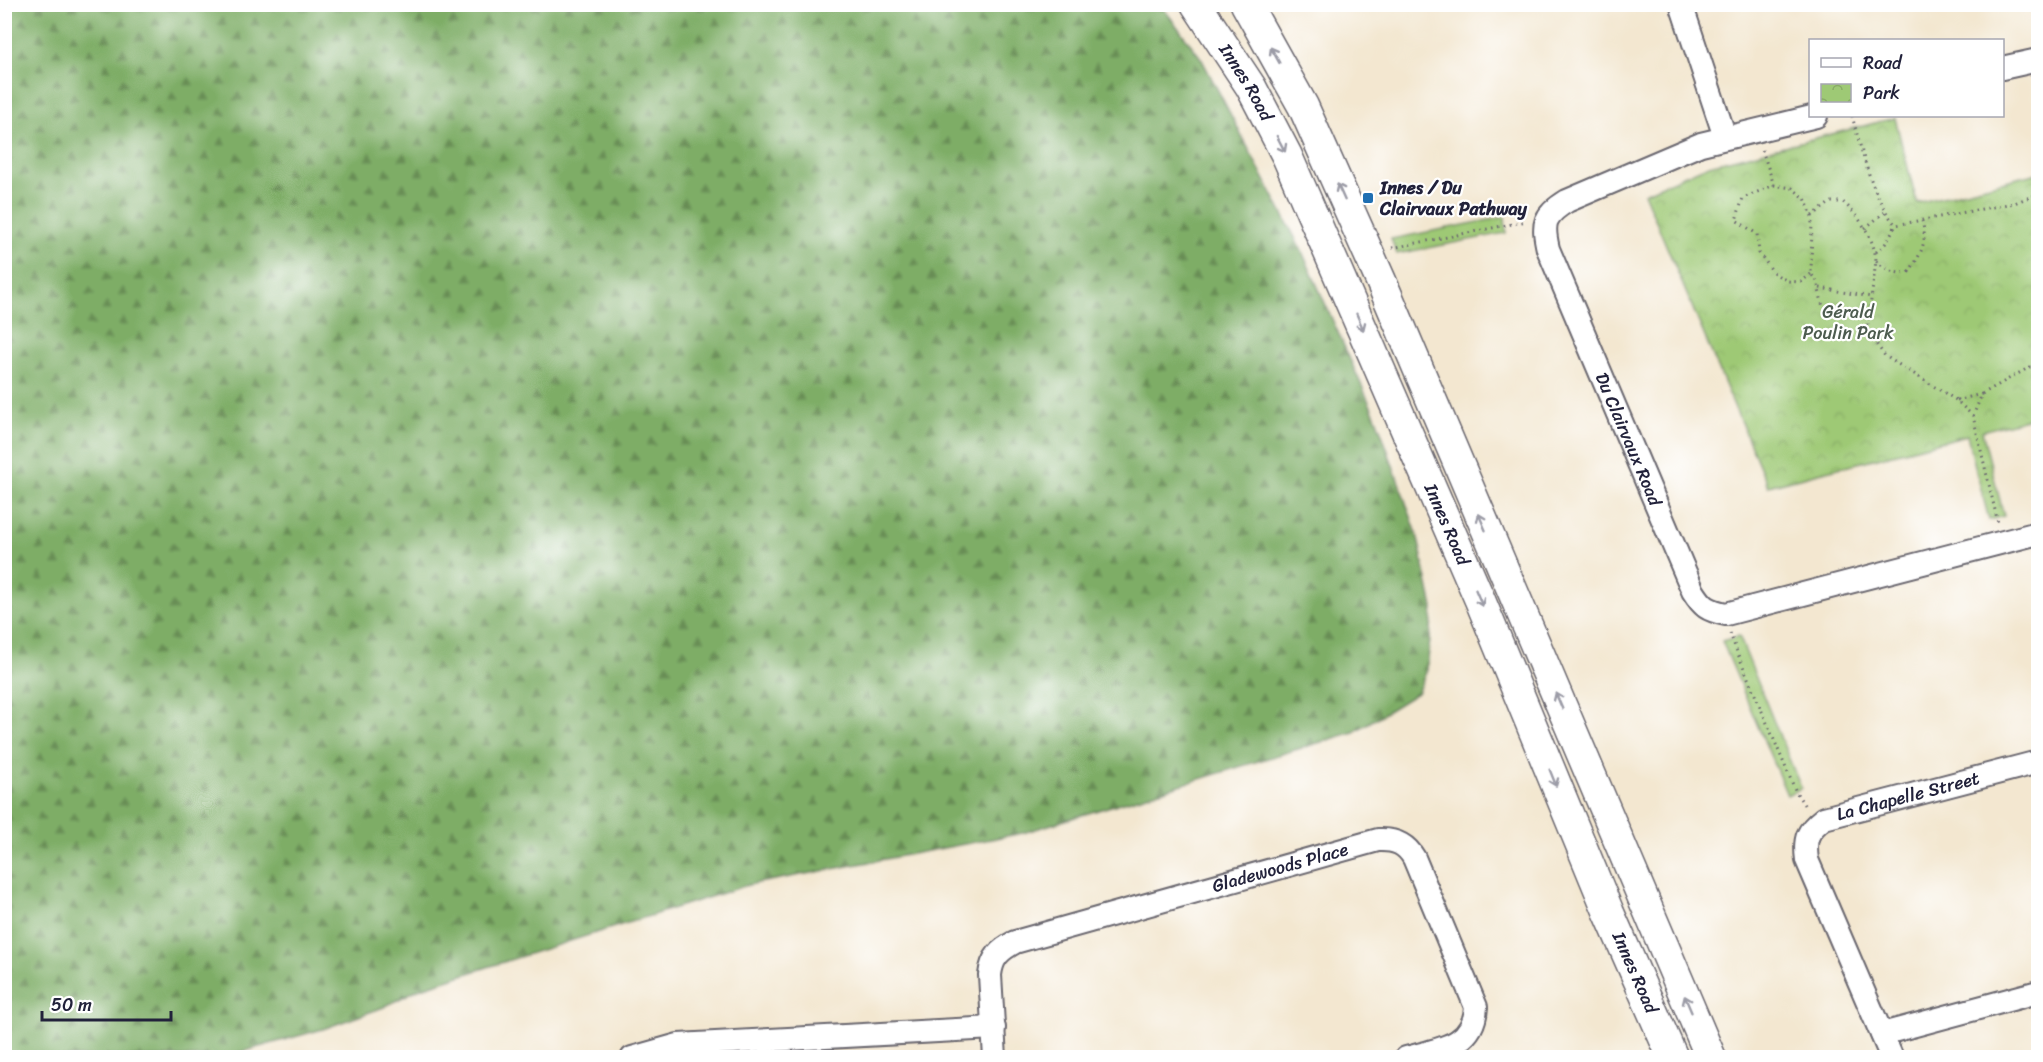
<svg xmlns="http://www.w3.org/2000/svg" width="2043" height="1062" font-family="Sriracha,sans-serif">
<style>
.grass{fill:#9ec975;stroke:#607658;stroke-width:1.5}
.forest{fill:url(#forest-firs);stroke:#506850;stroke-width:1.5}
.park{fill:url(#park-crowns);stroke:#607658;stroke-width:1.5}
.lines{fill:none;stroke-linecap:round;stroke-linejoin:round}
.minor-casing{stroke:#6b676f;stroke-width:26}
.major-casing{stroke:#6b676f;stroke-width:33}
.path{stroke:#6b676f;stroke-width:3;stroke-dasharray:1.5 4.5;stroke-linecap:butt}
.minor{stroke:#fff;stroke-width:22}
.major{stroke:#fff;stroke-width:30}
.oneway{stroke:#9c9ca7}
.poi-dot{fill:#1f6fb2;stroke:#fff;stroke-width:2}
.labels{text-anchor:middle;stroke-width:4.5;stroke-linejoin:round;paint-order:stroke}
.street-label{font-size:18px;fill:#22223b;stroke:#fff}
.poi-label{font-size:18px;font-weight:bold;fill:#22223b;stroke:#fff;text-anchor:start}
.park-label{font-size:18px;fill:#4d5c4f;stroke:#fff}
</style>
<defs>
<pattern id="forest-firs" width="22" height="20" patternUnits="userSpaceOnUse" patternTransform="scale(1.5)"><rect width="22" height="20" fill="#7ead66"/><path d="M5 1l3.5 6h-7zM16 11l3.5 6h-7z" fill="#678c55"/></pattern>
<pattern id="park-crowns" width="20" height="18" patternUnits="userSpaceOnUse" patternTransform="scale(1.5)"><rect width="20" height="18" fill="#9ec975"/><path d="M2 6a3 3 0 1 1 6 0M12 15a3 3 0 1 1 6 0" fill="none" stroke="#88ac66"/></pattern>
</defs>
<rect width="100%" height="100%" fill="#fff"/>
<filter id="ink" filterUnits="userSpaceOnUse"><feTurbulence type="fractalNoise" baseFrequency=".0167" numOctaves="2"/><feDisplacementMap in="SourceGraphic" scale="12" xChannelSelector="R" yChannelSelector="G"/><feConvolveMatrix kernelMatrix="1 2 1 2 8 2 1 2 1" color-interpolation-filters="sRGB"/></filter>
<filter id="wash" filterUnits="userSpaceOnUse"><feTurbulence type="fractalNoise" baseFrequency=".008" numOctaves="4" result="noise"/><feDisplacementMap in="SourceGraphic" scale="24" xChannelSelector="R" yChannelSelector="G"/><feGaussianBlur stdDeviation="1.35" result="paint"/><feColorMatrix in="noise" values="0 0 0 0 0 0 0 0 0 0 0 0 0 0 0 0 0 1.4 0 .05"/><feComposite in="paint" operator="in"/></filter>
<g filter="url(#wash)">
<rect width="100%" height="100%" fill="#f3e7d0"/>
<path class="grass" d="M 1505,217 L 1506,233 L 1397,254 L 1391,239 Z
M 1739,636 L 1801,788 L 1787,795 L 1722,641 Z"/>
<path class="forest" d="M 5,4 L 1161,5 L 1201,58 L 1301,249 L 1377,420 L 1417,534 L 1433,608 L 1427,670 L 1417,693 L 1354,732 L 1023,833 L 748,885 L 418,989 L 384,1007 L 323,1029 L 224,1057 L 5,1057 Z"/>
<path class="park" d="M 1895,118 L 1917,203 L 2038,173 L 2038,416 L 1982,431 L 2004,516 L 1989,520 L 1967,435 L 1768,486 L 1644,193 L 1709,165 Z"/>
</g>
<g filter="url(#ink)">
<g class="lines">
<g class="minor-casing">
<g id="minor">
<path d="M 1681,4 L 1725,137"/>
<path d="M 2002,68 L 2038,60"/>
<path id="s1" d="M 1816,116 L 1701,144 L 1567,201 C 1544,215 1542,223 1548,249 L 1693,591 C 1703,607 1707,610 1726,614 L 2038,533"/>
<path d="M 1882,1034 L 2038,992"/>
<path d="M 632,1058 L 678,1045 L 994,1028"/>
<path id="s2" d="M 995,1058 L 990,975 C 992,957 1000,950 1015,942 L 1378,840 C 1395,839 1406,844 1414,858 L 1476,1007 C 1474,1047 1438,1049 1406,1058"/>
<path id="s3" d="M 1892,1058 L 1807,860 C 1804,838 1807,831 1824,818 L 2038,762"/>
</g>
</g>
<g class="major-casing">
<g id="major">
<path id="s4" d="M 1196,4 L 1251,87 L 1287,156 L 1480,600 L 1609,913 L 1673,1058"/>
<path d="M 1246,4 L 1303,106 L 1381,281 L 1711,1058"/>
</g>
</g>
<path class="path" d="M 1852,116 C 1862,151 1872,198 1896,225
M 1762,150 L 1774,185
M 1812,216 L 1831,202 L 1843,202 C 1859,216 1875,239 1876,261 L 1867,331 L 1885,356 L 1956,400 L 1973,416 L 1998,523
M 1865,228 L 1885,212
M 1392,248 L 1527,221
M 1876,252 L 1885,244 L 1896,225 L 2014,203 L 2038,194
M 1876,261 C 1887,270 1895,275 1909,272 C 1921,254 1928,242 1922,221
M 1811,274 L 1801,282 L 1787,281 L 1774,273 L 1759,253 L 1757,234 L 1736,220 L 1743,198 L 1774,185 L 1792,188 L 1805,198 L 1812,216 L 1811,274 L 1817,281 L 1823,307
M 1820,288 L 1871,297
M 1982,394 L 2030,367 L 2038,367
M 1957,400 L 1982,394 L 1973,416
M 1730,633 L 1735,647 L 1796,792 L 1806,808"/>
<use href="#minor" class="minor"/>
<use href="#major" class="major"/>
</g>
<defs><path id="oneway-shaft" d="M-6 0H5M1.5-3L5.5 0L1.5 3" fill="none" stroke-width="1.6" stroke-linecap="round" stroke-linejoin="round" transform="scale(1.5)"/></defs>
<g class="oneway">
<use href="#oneway-shaft" transform="translate(1275 55) rotate(-119)"/>
<use href="#oneway-shaft" transform="translate(1281 144) rotate(62)"/>
<use href="#oneway-shaft" transform="translate(1341 192) rotate(-114)"/>
<use href="#oneway-shaft" transform="translate(1360 322) rotate(67)"/>
<use href="#oneway-shaft" transform="translate(1482 522) rotate(-113)"/>
<use href="#oneway-shaft" transform="translate(1479 598) rotate(67)"/>
<use href="#oneway-shaft" transform="translate(1559 701) rotate(-113)"/>
<use href="#oneway-shaft" transform="translate(1553 778) rotate(68)"/>
<use href="#oneway-shaft" transform="translate(1688 1004) rotate(-113)"/>
</g>
</g>
<rect class="poi-dot" x="1362" y="192" width="12" height="12" rx="3"/>
<g class="labels">
<g class="street-label">
<text dy="6" stroke="none"><textPath href="#s4" startOffset="93">Innes Road</textPath></text>
<text dy="6" stroke="none"><textPath href="#s1" startOffset="528">Du Clairvaux Road</textPath></text>
<text dy="6" stroke="none"><textPath href="#s4" startOffset="579">Innes Road</textPath></text>
<text dy="6" stroke="none"><textPath href="#s3" startOffset="351">La Chapelle Street</textPath></text>
<text dy="6" stroke="none"><textPath href="#s2" startOffset="402">Gladewoods Place</textPath></text>
<text dy="6" stroke="none"><textPath href="#s4" startOffset="1065">Innes Road</textPath></text>
</g>
<g class="poi-label">
<text x="1380" y="194">Innes / Du<tspan x="1380" dy="21">Clairvaux Pathway</tspan></text>
</g>
<g class="park-label">
<text x="1848" y="318">Gérald<tspan x="1848" dy="21">Poulin Park</tspan></text>
</g>
</g>
<rect width="2043" height="1062" fill="none" stroke="#fff" stroke-width="24"/>
<rect x="1809" y="39" width="195" height="78" fill="#ffffff" stroke="#a7a7b1" stroke-width="1.5"/>
<rect x="1821" y="58" width="30" height="9" fill="#ffffff" stroke="#a7a7b1" stroke-width="1.5"/>
<text x="1863" y="69" font-size="18" fill="#22223b">Road</text>
<rect x="1821" y="84" width="30" height="18" fill="url(#park-crowns)" stroke="#a7a7b1" stroke-width="1.5"/>
<text x="1863" y="99" font-size="18" fill="#22223b">Park</text>
<path d="M42 1011v9h129v-9" fill="none" stroke="#22223b" stroke-width="3"/>
<text x="51" y="1011" font-size="18" fill="#22223b" stroke="#ffffff" stroke-width="4.5" paint-order="stroke">50 m</text>
</svg>
